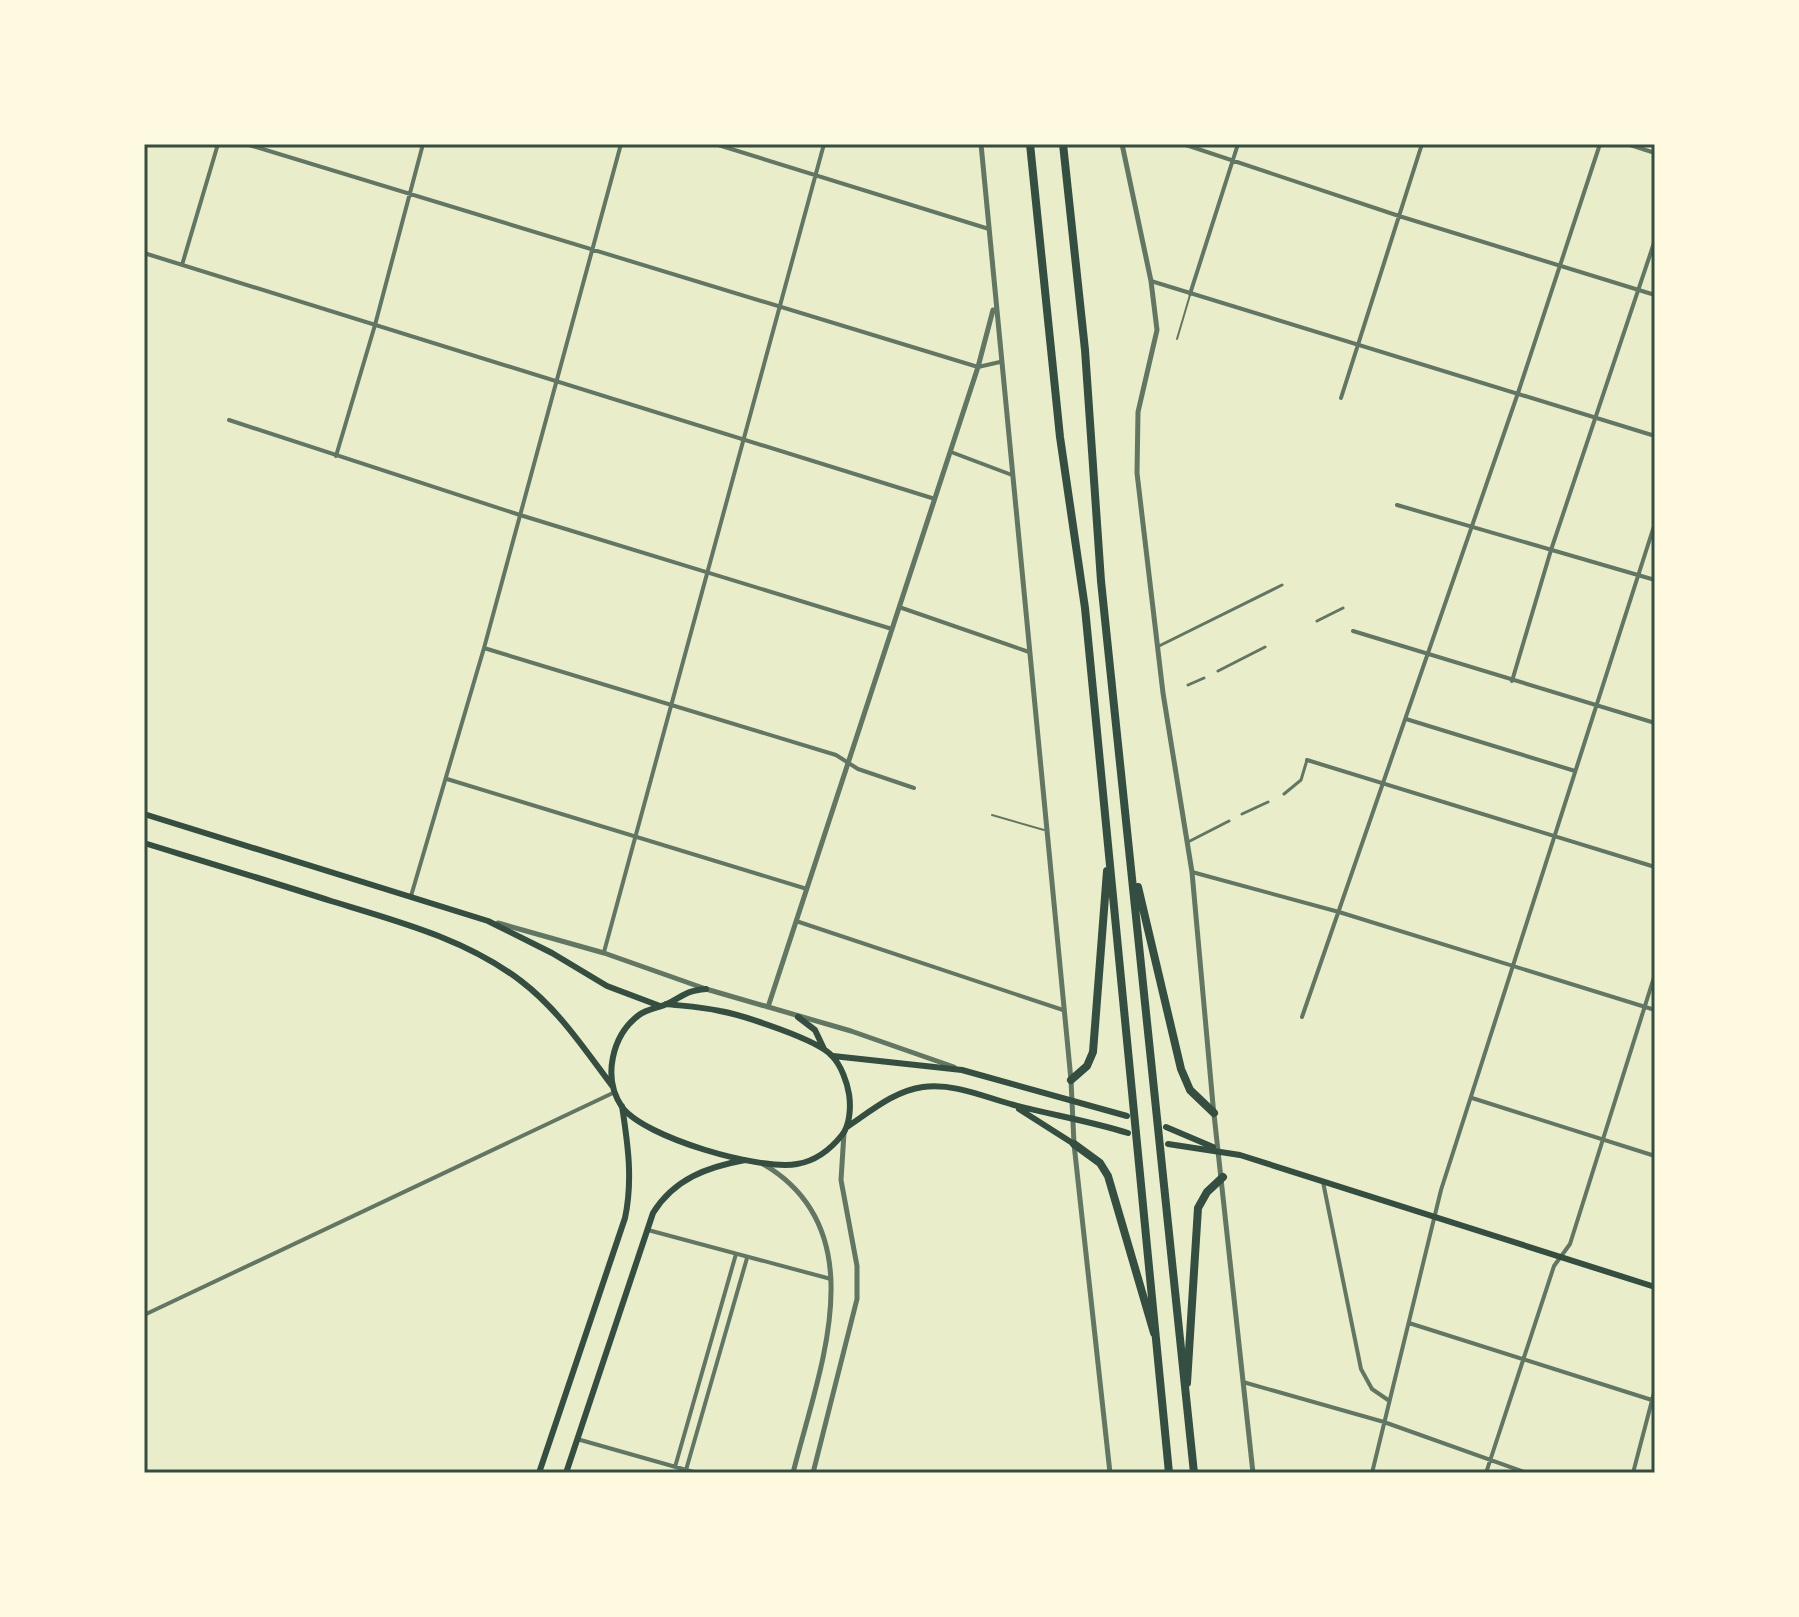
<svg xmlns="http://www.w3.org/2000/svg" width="1799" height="1617" font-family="'Public Sans',sans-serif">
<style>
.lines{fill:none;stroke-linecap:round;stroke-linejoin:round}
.service{stroke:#617663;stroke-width:2}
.pedestrian{stroke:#617663;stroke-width:3}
.minor{stroke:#617663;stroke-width:4}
.tertiary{stroke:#617663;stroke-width:5}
.secondary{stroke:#344e41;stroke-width:6}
.motorway{stroke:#344e41;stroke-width:8}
.neatline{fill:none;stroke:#344e41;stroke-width:3}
</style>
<rect width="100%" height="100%" fill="#e9edc9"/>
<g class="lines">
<path class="service" d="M 1177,339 L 1190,295
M 992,815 L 1044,830"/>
<path class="pedestrian" d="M 1317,621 L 1343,608
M 1157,647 L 1282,585
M 1218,671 L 1265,647
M 1188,685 L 1204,678
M 1284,794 L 1301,780 L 1307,760
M 1242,814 L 1268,802
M 1188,842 L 1229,821"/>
<path class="minor" d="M 246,144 L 978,367 L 1000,362
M 715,144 L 989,229
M 1183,144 L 1399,216 L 1655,295
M 1627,144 L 1655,153
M 144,253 L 935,499
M 182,265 L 218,144
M 1151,281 L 1655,436
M 1190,294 L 1238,144
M 1341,398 L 1422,144
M 229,420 L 520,515 L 892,629
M 951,452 L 1012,475
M 336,456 L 375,325 L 423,144
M 1397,505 L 1655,580
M 899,607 L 1029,652
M 1353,631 L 1655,723
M 484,648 L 836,755 L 858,769 L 914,788
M 1512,681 L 1551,550 L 1655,240
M 1406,719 L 1575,771
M 1307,760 L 1655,867
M 447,779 L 807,889
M 1192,872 L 1339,912 L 1655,1010
M 411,896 L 484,648 L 621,144
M 796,921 L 1063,1010
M 604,952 L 824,144
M 1302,1017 L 1518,393 L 1600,144
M 1472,1098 L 1655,1156
M 1323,1182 L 1361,1369 L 1372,1389 L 1388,1400
M 648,1230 L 831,1279
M 144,1315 L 615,1092
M 1409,1323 L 1655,1401
M 1243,1382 L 1384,1422 L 1527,1473
M 577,1439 L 697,1473
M 675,1467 L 736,1254
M 686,1470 L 747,1258
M 1372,1473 L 1441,1190 L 1655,523
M 1486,1473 L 1554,1266 L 1570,1244 L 1655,974
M 1633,1473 L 1655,1389"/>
<path class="tertiary" d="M 981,144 L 1071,1080 L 1074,1144 L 1110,1473
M 1122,144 L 1151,281 L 1157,330 L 1138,412 L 1137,473 L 1163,693 L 1192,872 L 1213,1105 L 1253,1473
M 498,923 L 604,953 L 706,989 L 851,1031 L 954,1067
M 768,1007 L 978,367 L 993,310
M 763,1164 C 878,1231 818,1372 793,1473
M 813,1473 L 857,1299 L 857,1266 L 841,1180 L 844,1133"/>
<path class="secondary" d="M 144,814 L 488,921 L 552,953 L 607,986 L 660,1006
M 144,843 C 206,862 269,881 331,901 C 397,921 466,939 521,981 C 559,1010 585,1050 613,1087
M 666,1004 C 684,1006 702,1007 720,1011 C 742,1015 819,1040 832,1056 C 841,1065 847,1082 849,1094 C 851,1107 850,1125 842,1135 C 830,1150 816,1161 797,1164 C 761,1171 645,1138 622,1107 C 602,1078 612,1035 639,1015 C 647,1009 658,1008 667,1004 C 685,995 685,991 706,989
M 798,1017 L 815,1030 L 824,1049
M 833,1056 L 962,1070 L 1127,1116
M 1019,1109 L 1074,1144
M 847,1127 C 871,1111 894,1091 923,1087 C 955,1083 984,1097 1014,1105 C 1052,1115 1090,1121 1128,1133
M 1166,1127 L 1213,1147
M 1168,1144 L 1240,1155 L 1655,1287
M 539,1473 L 625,1218 C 633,1180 628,1145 622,1106
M 566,1473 L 653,1213 C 674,1179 707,1167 745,1160"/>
<path class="motorway" d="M 1030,144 L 1060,437 L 1085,608 L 1169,1473
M 1063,144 L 1085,350 L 1101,581 L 1194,1473
M 1138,887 L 1181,1069 L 1190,1090 L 1214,1113
M 1071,1080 L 1087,1066 L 1093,1052 L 1107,871
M 1074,1144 L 1100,1163 L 1108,1176 L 1154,1333
M 1187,1383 L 1198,1208 L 1207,1192 L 1223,1177"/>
</g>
<rect width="1799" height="1617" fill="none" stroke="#fefae0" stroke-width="292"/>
<rect x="146" y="146" width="1507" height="1325" class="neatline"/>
</svg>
